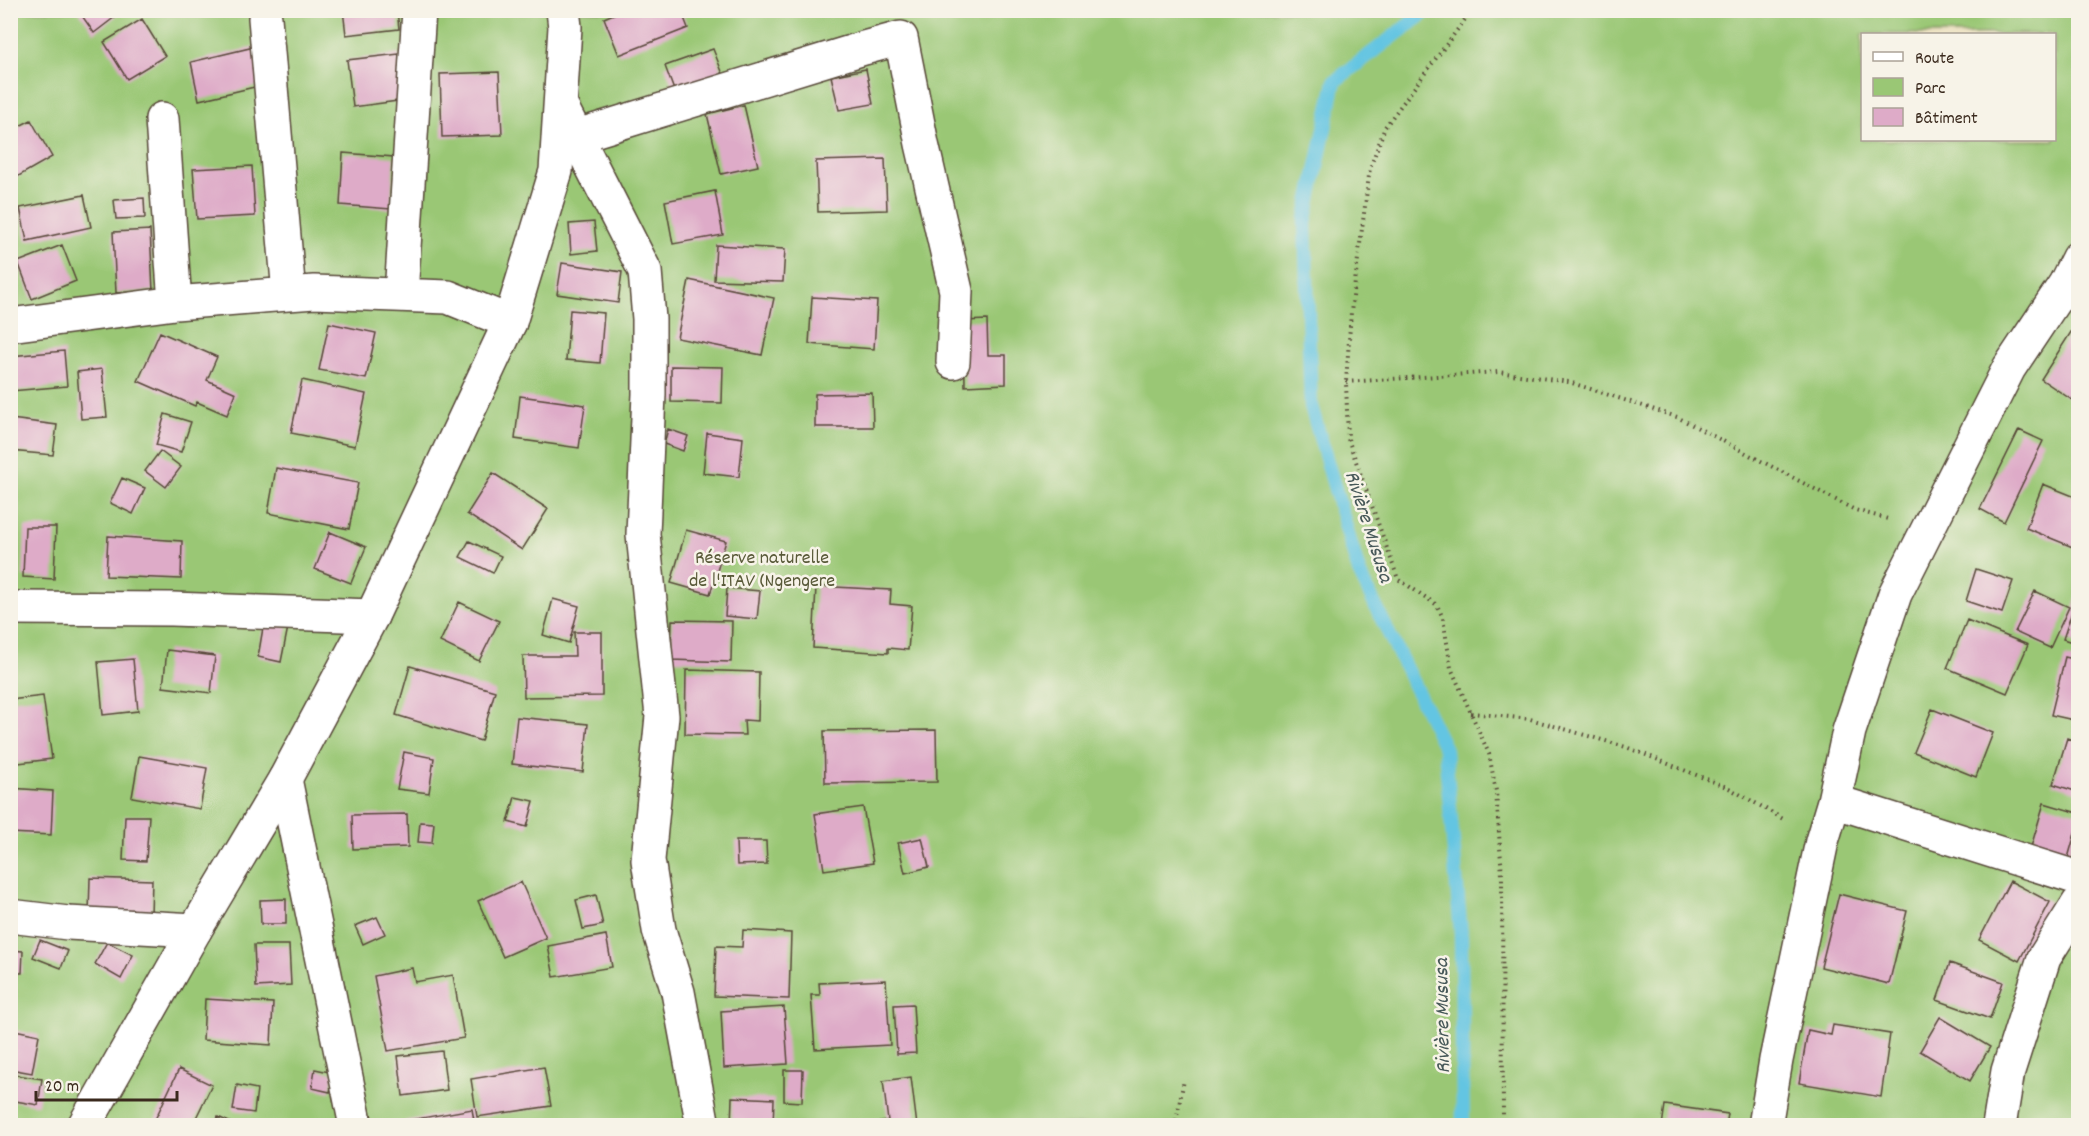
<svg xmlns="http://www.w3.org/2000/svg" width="2089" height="1136" font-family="Dekko,sans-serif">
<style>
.green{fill:#9ac775;stroke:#6a784a;stroke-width:1.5;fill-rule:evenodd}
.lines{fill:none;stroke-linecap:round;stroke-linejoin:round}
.stream{stroke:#63c5e2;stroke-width:14}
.building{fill:#deabc8}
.street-casing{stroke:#564637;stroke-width:36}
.secondary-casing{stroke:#564637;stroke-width:36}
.path{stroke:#564637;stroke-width:4;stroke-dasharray:1.5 4.5;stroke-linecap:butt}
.street{stroke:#fff;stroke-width:33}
.secondary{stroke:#fff;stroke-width:33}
.labels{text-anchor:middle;stroke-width:5;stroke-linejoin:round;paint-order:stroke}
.park-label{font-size:20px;fill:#585938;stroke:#f7f3e8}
.water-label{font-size:21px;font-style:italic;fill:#475859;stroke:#f7f3e8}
</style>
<rect width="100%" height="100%" fill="#f7f3e8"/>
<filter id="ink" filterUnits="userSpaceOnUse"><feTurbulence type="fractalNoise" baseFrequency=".0167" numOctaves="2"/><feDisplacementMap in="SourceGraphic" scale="12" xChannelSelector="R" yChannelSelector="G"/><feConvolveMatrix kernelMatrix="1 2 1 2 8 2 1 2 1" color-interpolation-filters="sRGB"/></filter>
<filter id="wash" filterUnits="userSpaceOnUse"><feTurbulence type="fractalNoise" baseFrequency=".008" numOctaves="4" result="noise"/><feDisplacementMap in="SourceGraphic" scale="24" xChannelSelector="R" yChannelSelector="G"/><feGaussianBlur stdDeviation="1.35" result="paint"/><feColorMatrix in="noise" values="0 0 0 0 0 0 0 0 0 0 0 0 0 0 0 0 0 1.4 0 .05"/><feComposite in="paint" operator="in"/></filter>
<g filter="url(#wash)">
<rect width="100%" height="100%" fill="#ede2c3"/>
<path class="green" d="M 10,11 L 2078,11 L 2078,1125 L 11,1125 ZM 1862,34 L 2054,34 L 2054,140 L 1862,140 Z"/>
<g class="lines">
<path class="stream" d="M 1428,10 L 1335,81 L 1305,223 L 1311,406 L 1359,572 L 1445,749 L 1461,933 L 1463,1126"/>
</g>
<g id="blocks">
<path class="building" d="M 78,10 L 124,10 L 94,33 Z
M 343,10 L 397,10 L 399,29 L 346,35 Z
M 623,10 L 681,10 L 688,28 L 619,55 L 604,18 Z
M 142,19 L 165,56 L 127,79 L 104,42 Z
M 254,47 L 263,85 L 199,100 L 191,62 Z
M 713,49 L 723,74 L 675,93 L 665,66 Z
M 399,54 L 405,100 L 353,107 L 347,60 Z
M 866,69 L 873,104 L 839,110 L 831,76 Z
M 499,72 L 502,135 L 442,137 L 440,74 Z
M 744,105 L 758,166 L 721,174 L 707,114 Z
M 31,120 L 52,157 L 10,181 L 10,131 Z
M 343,153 L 394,157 L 391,209 L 340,205 Z
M 885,159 L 887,210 L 818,212 L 816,161 Z
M 252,166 L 255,216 L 197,219 L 193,169 Z
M 715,191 L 723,235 L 673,244 L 665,201 Z
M 84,195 L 91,227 L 27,241 L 20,208 Z
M 144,198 L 145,218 L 116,219 L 114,200 Z
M 594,222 L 597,251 L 571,254 L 569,224 Z
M 150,230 L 153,291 L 116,293 L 113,232 Z
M 62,245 L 76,281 L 32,299 L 18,262 Z
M 716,245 L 785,249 L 783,282 L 714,280 Z
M 562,263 L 622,272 L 618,303 L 557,294 Z
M 689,280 L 774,298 L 762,355 L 677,338 Z
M 812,297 L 877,301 L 874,349 L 809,344 Z
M 570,310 L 604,313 L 600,363 L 566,360 Z
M 987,320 L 988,355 L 1006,355 L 1006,384 L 965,386 L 964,321 Z
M 2078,321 L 2078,390 L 2072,400 L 2041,379 Z
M 329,323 L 376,333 L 366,379 L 319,370 Z
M 160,332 L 217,357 L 207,380 L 236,393 L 227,415 L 197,402 L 195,406 L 138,381 Z
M 64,351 L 67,386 L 11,391 L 10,356 Z
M 671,366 L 723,367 L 722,403 L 671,402 Z
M 102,369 L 107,417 L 81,419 L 77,372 Z
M 302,380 L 366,394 L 355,446 L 291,433 Z
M 872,393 L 873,427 L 815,427 L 815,394 Z
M 520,396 L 585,405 L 579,448 L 515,439 Z
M 165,414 L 191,422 L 181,452 L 156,445 Z
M 11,419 L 57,425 L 53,455 L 10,451 Z
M 668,429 L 688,436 L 683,451 L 664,444 Z
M 2019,430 L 2043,441 L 2004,522 L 1980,509 Z
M 707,433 L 743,438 L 739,477 L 703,473 Z
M 160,451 L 181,467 L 166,487 L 145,471 Z
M 276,468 L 358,483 L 349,529 L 268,513 Z
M 493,473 L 548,509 L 522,550 L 467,514 Z
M 122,478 L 145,488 L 133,514 L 110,503 Z
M 2043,484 L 2078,498 L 2078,538 L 2075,548 L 2026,528 Z
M 25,527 L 56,527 L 54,579 L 23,577 Z
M 686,530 L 726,541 L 710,594 L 671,583 Z
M 330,532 L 366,547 L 351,583 L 315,569 Z
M 108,536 L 182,541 L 181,579 L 106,576 Z
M 469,541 L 501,556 L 493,573 L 460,557 Z
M 1976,569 L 2013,581 L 2002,613 L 1966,601 Z
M 816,586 L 891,590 L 890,604 L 912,606 L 908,650 L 888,648 L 888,653 L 813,648 Z
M 727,588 L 760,591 L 757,619 L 725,616 Z
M 2035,591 L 2069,607 L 2050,648 L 2015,632 Z
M 2078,594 L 2078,644 L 2063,639 Z
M 553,599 L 579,606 L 569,643 L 543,635 Z
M 459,602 L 499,621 L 479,661 L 440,642 Z
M 672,620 L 732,621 L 731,662 L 671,660 Z
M 1967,620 L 2028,645 L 2007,693 L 1947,668 Z
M 264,622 L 288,627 L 281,662 L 258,657 Z
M 574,632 L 602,632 L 602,696 L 524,697 L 523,656 L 575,656 Z
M 167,650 L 215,656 L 211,693 L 163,687 Z
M 2065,657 L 2078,660 L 2078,721 L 2051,715 Z
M 133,659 L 138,711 L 103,715 L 98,662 Z
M 410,666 L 495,691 L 481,741 L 396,715 Z
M 686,670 L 759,672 L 758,721 L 744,720 L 745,735 L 685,734 Z
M 43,696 L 52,759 L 10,764 L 10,700 Z
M 1932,709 L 1993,733 L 1976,777 L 1914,752 Z
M 517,717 L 588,724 L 583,772 L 512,764 Z
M 936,730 L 937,782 L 825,783 L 824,731 Z
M 2067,738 L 2078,742 L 2078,792 L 2053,784 Z
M 404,752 L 434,758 L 429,793 L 397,789 Z
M 139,756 L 207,768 L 200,809 L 132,797 Z
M 10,788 L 53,791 L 51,835 L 10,833 Z
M 515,797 L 534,801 L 527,827 L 508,822 Z
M 2044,803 L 2078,813 L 2078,823 L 2068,858 L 2031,847 Z
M 863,807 L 873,863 L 824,870 L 815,814 Z
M 407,814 L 408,847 L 353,849 L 352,815 Z
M 125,816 L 149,816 L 146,861 L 123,860 Z
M 420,822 L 434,823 L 432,843 L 418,842 Z
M 922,838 L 929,867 L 905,873 L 898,843 Z
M 736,841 L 766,841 L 767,864 L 737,865 Z
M 90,878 L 152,880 L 151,915 L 89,913 Z
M 2010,881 L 2050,902 L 2019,961 L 1979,940 Z
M 521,882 L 546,938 L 503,957 L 478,901 Z
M 1839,894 L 1907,911 L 1889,984 L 1821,967 Z
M 596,895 L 603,925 L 583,929 L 576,900 Z
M 286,899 L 286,924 L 261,924 L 260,900 Z
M 377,917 L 385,934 L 363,944 L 355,926 Z
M 743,930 L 791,933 L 789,999 L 714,996 L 716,946 L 742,947 Z
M 606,935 L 612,967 L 554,977 L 548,946 Z
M 40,940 L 68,951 L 61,968 L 33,957 Z
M 107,942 L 133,955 L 121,979 L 95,964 Z
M 254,945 L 289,945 L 291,985 L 256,987 Z
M 10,950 L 23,951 L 22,973 L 10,973 Z
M 1950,963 L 2003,982 L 1990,1019 L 1937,1000 Z
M 412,968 L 415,982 L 453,975 L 464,1038 L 388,1051 L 374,976 Z
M 886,980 L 890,1045 L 815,1049 L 811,995 L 820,995 L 819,983 Z
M 205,999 L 273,1003 L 271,1045 L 203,1040 Z
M 913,1004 L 916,1053 L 897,1054 L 894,1005 Z
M 784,1007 L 788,1064 L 724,1068 L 721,1011 Z
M 1940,1017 L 1990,1047 L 1970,1081 L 1920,1051 Z
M 1833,1025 L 1890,1034 L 1881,1097 L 1799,1083 L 1808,1030 L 1831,1035 Z
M 10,1029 L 39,1035 L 32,1073 L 10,1069 Z
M 442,1051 L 447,1090 L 403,1096 L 398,1056 Z
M 544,1067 L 551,1106 L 477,1117 L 471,1079 Z
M 179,1069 L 212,1085 L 192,1126 L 152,1126 Z
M 315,1069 L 334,1073 L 330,1092 L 312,1088 Z
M 784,1070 L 803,1070 L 802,1102 L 784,1101 Z
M 10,1074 L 42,1079 L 38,1105 L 10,1100 Z
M 911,1077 L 917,1126 L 873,1126 L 872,1123 L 888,1121 L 883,1081 Z
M 237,1085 L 257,1089 L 254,1113 L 233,1110 Z
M 732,1097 L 774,1099 L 773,1126 L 731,1126 Z
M 1665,1105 L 1728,1114 L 1726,1126 L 1662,1126 Z
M 472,1109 L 475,1126 L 406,1126 L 405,1121 Z
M 218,1117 L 238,1126 L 214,1126 Z"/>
</g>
</g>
<g filter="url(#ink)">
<use href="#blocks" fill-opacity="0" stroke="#564637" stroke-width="1.5"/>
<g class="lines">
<g class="street-casing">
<path id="street" d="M 265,18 L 289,294
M 561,106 L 645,271 L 649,319 L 649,394 L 643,534 L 662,716 L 648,860 L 659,930 L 678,992 L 703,1126
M 162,119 L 175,303
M 577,136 L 864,48 L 901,38 L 922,144 L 956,291 L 953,362
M 401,295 L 419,10
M 10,325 L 175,303 L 314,292 L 448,297 L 510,322
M 10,608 L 172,609 L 372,616
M 285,779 L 356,1126
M 1834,801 L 2078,878
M 10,916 L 68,923 L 195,930
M 1765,1126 L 1776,1060 L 1822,841 L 1834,801 L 1849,731 L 1895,594 L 2009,368 L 2065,284 L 2078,258
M 1999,1126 L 2008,1071 L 2044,958 L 2078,904"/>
</g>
<g class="secondary-casing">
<path id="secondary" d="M 84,1126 L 195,930 L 285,779 L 372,616 L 510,322 L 556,171 L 565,27 L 563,10"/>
</g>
<path class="path" d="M 1472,10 L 1385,127 L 1370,168 L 1351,312 L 1346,382 L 1348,439 L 1398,579 L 1437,605 L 1443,618 L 1451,668 L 1489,754 L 1496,791 L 1502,875 L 1503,1126
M 1346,382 L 1498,372 L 1569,382 L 1677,417 L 1855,510 L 1888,519
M 1471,713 L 1530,719 L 1626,747 L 1729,788 L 1785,820
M 1175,1126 L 1184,1080"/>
<use href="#street" class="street"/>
<use href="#secondary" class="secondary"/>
</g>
</g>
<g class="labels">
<g class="park-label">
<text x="762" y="563">Réserve naturelle<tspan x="762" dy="23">de l'ITAV (Ngengere</tspan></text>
</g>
<g class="water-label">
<text transform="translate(1370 526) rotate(72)" y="7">Rivière Mususa</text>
<text transform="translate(1441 1016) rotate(-91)" y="7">Rivière Mususa</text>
</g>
</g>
<rect width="2089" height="1136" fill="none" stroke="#f7f3e8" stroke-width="36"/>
<rect x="1861" y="33" width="195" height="108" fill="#f7f3e8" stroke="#aca397" stroke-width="1.5"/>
<rect x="1873" y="52" width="30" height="9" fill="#ffffff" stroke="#aca397" stroke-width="1.5"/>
<text x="1915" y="63" font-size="18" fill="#3b2a1e">Route</text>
<rect x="1873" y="78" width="30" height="18" fill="#9ac775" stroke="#aca397" stroke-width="1.5"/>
<text x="1915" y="93" font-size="18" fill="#3b2a1e">Parc</text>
<rect x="1873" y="108" width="30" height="18" fill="#deabc8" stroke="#aca397" stroke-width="1.5"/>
<text x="1915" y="123" font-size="18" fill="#3b2a1e">Bâtiment</text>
<path d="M36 1091v9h141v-9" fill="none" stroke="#3b2a1e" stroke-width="3"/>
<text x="45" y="1091" font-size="18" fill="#3b2a1e" stroke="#f7f3e8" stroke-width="4.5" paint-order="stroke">20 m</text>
</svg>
